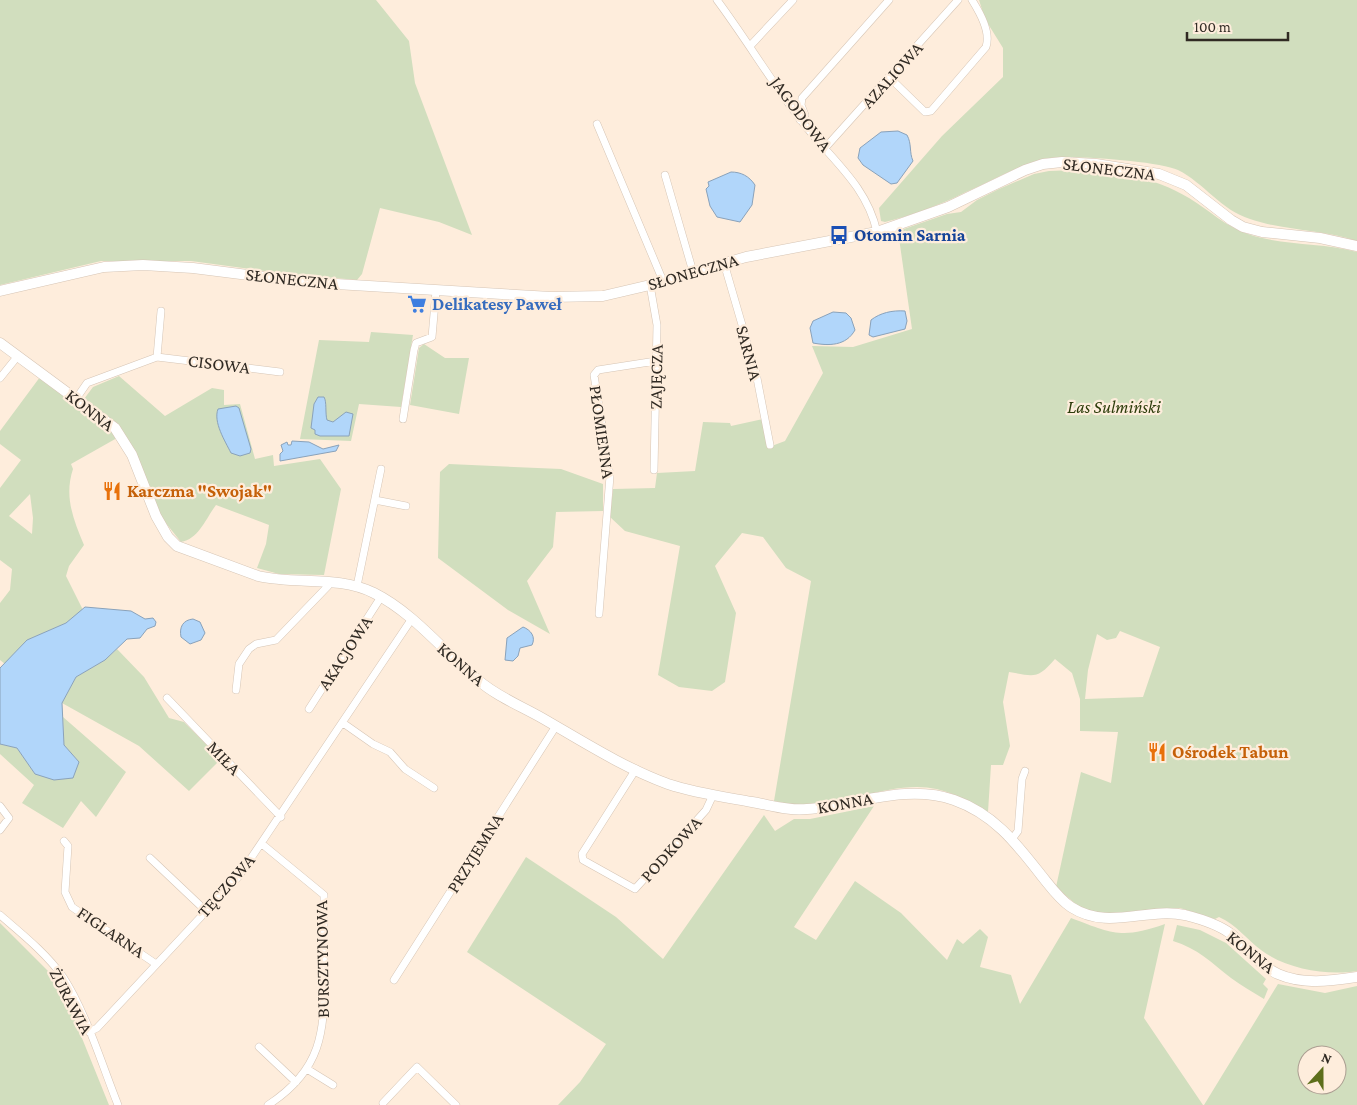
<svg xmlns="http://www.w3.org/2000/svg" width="1357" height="1105" font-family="'Crimson Pro',serif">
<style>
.green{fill:#d1debe;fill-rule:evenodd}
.water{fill:#b1d6fa;stroke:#8aa2ba}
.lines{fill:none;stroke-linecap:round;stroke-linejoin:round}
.street-casing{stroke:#d6c5b5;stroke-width:8}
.secondary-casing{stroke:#d6c5b5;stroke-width:11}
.street{stroke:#fff;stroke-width:7}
.secondary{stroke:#fff;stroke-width:10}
.labels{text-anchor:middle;stroke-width:4.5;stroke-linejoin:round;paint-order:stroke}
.street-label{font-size:18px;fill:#302a23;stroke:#feeddc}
.transit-label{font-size:18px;font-weight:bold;fill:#164399;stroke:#feeddc;text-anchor:start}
.shop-label{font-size:18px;font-weight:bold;fill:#366cbe;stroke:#feeddc;text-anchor:start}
.park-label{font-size:18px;font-style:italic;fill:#2c3c0a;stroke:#feeddc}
.food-label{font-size:18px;font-weight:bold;fill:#c56008;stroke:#feeddc;text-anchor:start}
</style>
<rect width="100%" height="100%" fill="#feeddc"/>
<path class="green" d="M 0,0 L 376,0 L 409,41 L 415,83 L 472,235 L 439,222 L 380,208 L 362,274 L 357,280 L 280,273 L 191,261 L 101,261 L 0,285 Z
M 979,0 L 1357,0 L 1357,241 C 1322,229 1285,231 1250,219 C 1221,210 1204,183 1178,170 C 1158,161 1064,154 1043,159 C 1016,166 991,181 966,192 C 940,205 913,215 885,222 L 881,221 L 879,208 L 942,136 L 1003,77 L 1003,48 L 985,19 Z
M 1049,171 C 1098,168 1146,172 1189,198 C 1209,210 1226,227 1248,234 C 1283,246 1321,242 1357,252 L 1357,971 C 1327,976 1286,969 1261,950 C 1246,939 1237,925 1219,917 L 1215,919 L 1180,908 L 1111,915 L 1089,911 L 1078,906 L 1056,887 L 1081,772 L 1111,783 L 1118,732 L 1080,731 L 1080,699 L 1072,673 L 1055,659 C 1037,680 1034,676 1009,672 L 1003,702 L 1010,746 L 1003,765 L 991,765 L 988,812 C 966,799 944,787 917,787 C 880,787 845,804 808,806 C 797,807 785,803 774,801 L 811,581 L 786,568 L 763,537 L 742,533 L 715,566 L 736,613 L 725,682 L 712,691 L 679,687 L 658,675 L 680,546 L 625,531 L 610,517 L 613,489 L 655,488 L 657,473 L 695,471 L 703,422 L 730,423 L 731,426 L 763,419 L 769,447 L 785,441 L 823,373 L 812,346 L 853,347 L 912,329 L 898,231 L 947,214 L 961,212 L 977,200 L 999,189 L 1034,174 ZM 1120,631 L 1160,647 L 1143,697 L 1085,699 L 1088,670 L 1097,634 L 1107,640 L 1116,638 Z
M 371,332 L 413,335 L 401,407 L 359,404 L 351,441 L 300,439 L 319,340 L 369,342 Z
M 424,344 L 445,358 L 469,358 L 459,414 L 410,405 L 419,348 Z
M 119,376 L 165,416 L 212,388 L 224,390 L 224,405 L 240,404 L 255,459 L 273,455 L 274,466 L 320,459 L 341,489 L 324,575 L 279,574 L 257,568 L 266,544 L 269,525 L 216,505 C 206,518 199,539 181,542 L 161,517 L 131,447 L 117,423 L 84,399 L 93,387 Z
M 40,377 L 111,428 L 117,438 L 71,464 L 73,469 C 64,496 73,519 84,545 L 69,566 L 66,576 L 83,610 L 66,623 L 27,640 L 5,664 L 0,660 L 0,603 L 10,590 L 12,569 L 0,560 L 0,488 L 21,460 L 0,444 L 0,431 ZM 30,494 L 33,518 L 32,534 L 9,516 Z
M 449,464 L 561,469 L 603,484 L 603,511 L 556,512 L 553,547 L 527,581 L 550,634 L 508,610 L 438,558 L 440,472 Z
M 117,649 L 144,677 L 169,718 L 184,722 L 221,759 L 189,791 L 139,746 L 62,703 L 76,677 L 105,660 Z
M 63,717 L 126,772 L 96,817 L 81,801 L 63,828 L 22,803 L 34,785 L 0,754 L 0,744 L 17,748 L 35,774 L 79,762 L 64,745 Z
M 874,806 L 794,927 L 816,940 L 855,881 L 901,913 L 947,960 L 957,939 L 963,944 L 980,929 L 988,937 L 980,967 L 1011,975 L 1020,1004 L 1071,918 C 1113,934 1122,939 1165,924 L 1144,1018 L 1203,1105 L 558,1105 L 580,1082 L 606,1044 L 467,952 L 526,857 L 616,917 L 663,959 L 764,815 L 775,831 L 794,819 L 810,819 Z
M 0,923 L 48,971 L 67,1001 L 109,1105 L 0,1105 Z
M 1177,925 L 1200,930 L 1226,943 L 1266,979 L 1263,984 L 1268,989 L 1264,999 C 1253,992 1242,986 1231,978 C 1212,963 1197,948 1173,941 Z
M 1278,984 L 1325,993 L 1357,986 L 1357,1105 L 1204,1105 ZM 1307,1055 L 1337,1055 L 1337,1085 L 1307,1085 Z"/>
<path class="water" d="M 898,131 L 907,135 C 912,144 909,152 913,161 L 897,183 L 891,184 L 863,165 L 858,158 L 860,148 L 881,132 Z
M 731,172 C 741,172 749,176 755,185 L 752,205 L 740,222 L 717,217 L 710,206 L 706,189 L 709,186 L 708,182 Z
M 905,311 L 907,321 L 905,329 L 873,337 L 869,335 L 871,320 C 880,313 892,310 905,311 Z
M 833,312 L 846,313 L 851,318 L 855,330 C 846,346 829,346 813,343 L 810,328 L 813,321 Z
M 318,397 L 324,397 C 327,402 325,413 327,420 L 333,422 L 346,412 L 353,414 L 349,436 L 320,436 L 315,434 L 315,430 L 311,428 L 314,404 Z
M 236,406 L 239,408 L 251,449 L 250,453 L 240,456 L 231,453 C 225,441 213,422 218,409 Z
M 292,441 L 309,442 L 323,449 L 339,445 L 336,451 L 280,461 L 280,454 L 283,451 L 281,445 L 287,442 L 288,445 L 291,445 Z
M 85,607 L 131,611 L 145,619 L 153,618 L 156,622 L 155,626 L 147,629 L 140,638 L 127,639 L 105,660 L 76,677 L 62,703 L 64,745 L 79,762 L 73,778 L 54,780 L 35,774 L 17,748 L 0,744 L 0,668 L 27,640 L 66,623 Z
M 193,619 L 200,622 L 205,633 L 201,640 L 190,644 L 181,637 C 179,627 183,620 193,619 Z
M 523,627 C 531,630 536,637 532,645 L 520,648 L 518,656 L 513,661 L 505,660 L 507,638 Z"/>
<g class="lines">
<g class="street-casing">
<path id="street" d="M 717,0 C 746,39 771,81 800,119 C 829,158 866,183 877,232
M 751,45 L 793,0
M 890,78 L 925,112 L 931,111 L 986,47 C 991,32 980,13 972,0
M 800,120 L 805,115 L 801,105 L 802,98 L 889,0
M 597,124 L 663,281
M 825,148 L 958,0
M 665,175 L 693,272
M 724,263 L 756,373 L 770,445
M 650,285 L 657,325 L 654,470
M 157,357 L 161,311
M 0,378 L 17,357
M 76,399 L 87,383 L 157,357 L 280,372
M 403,419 L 414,350 L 416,343 L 432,337 L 436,291
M 375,500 L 406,506
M 357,586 L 381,469
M 599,614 L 610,476 L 594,375 L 598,370 L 656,361
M 236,690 L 239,664 L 249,649 L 256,644 L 276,640 L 328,586 L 328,581
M 167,698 L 281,817
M 309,709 L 381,597
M 343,723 L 373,744 L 390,752 L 405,769 L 434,788
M 636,769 L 582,854 L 583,860 L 635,889 L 706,810 L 713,795
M 0,806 L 9,818 L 0,830
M 1012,839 L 1018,831 L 1022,779 L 1025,771
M 64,841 L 68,846 L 65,892 L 72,907 L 156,964
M 262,844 L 324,895 C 324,921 324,946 324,972 C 325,1032 322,1070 268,1105
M 150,858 L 206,911
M 0,915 C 22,934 46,953 63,977 C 86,1012 102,1065 118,1105
M 394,980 L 556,726
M 89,1032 L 97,1028 L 239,876 L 411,620
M 259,1047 L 296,1082
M 307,1069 L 333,1085
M 383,1103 L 417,1067 L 456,1105"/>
</g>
<g class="secondary-casing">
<path id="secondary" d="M 0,291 L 104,267 L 143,265 L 193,268 L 303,282 L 551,297 L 603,296 L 650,285 L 746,257 L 877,232 L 948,207 L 1025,170 L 1043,164 L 1062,162 L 1096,164 L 1159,174 L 1186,185 L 1231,220 L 1243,227 L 1262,232 L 1320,238 L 1357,246
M 0,343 L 115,428 L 132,455 L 156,516 L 168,537 L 177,546 L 258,576 C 296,585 338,575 374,593 C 414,613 444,652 478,680 C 496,696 521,706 542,718 C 582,741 624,768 668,784 C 695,793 724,797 752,802 C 770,805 789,811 807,809 C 856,806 905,783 954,800 C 994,814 1016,843 1041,875 C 1050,886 1059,899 1071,907 C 1108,931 1146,907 1185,915 C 1201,919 1218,924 1231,934 C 1246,947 1259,965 1278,974 C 1303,985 1330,981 1357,977"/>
</g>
<use href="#street" class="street"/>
<use href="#secondary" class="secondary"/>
</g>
<defs>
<g id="bus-bare" transform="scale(1.5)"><path d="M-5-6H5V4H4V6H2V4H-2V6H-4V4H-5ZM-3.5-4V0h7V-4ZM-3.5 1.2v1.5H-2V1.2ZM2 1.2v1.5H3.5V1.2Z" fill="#1a4fb4" stroke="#feeddc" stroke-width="2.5" paint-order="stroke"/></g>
<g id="supermarket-bare" transform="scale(1.5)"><path d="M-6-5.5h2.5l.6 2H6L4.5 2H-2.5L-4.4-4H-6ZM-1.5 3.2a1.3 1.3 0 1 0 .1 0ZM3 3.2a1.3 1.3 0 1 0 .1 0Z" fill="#3f7fe0" stroke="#feeddc" stroke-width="2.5" paint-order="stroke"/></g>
<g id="restaurant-bare" transform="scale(1.5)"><path d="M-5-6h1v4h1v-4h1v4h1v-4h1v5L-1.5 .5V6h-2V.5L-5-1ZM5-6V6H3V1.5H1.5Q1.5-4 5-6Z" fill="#e8710a" stroke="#feeddc" stroke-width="2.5" paint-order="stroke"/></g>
</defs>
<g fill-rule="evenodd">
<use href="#bus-bare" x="839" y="235"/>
<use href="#supermarket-bare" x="417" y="304"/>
<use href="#restaurant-bare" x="112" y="491"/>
<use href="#restaurant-bare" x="1157" y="752"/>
</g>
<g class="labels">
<g class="street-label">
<text transform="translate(892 75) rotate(-48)" y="6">AZALIOWA</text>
<text transform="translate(801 114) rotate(53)" y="6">JAGODOWA</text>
<text transform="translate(1109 169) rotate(7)" y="6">SŁONECZNA</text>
<text transform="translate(693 272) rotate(-16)" y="6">SŁONECZNA</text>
<text transform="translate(292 279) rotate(6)" y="6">SŁONECZNA</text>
<text transform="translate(749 353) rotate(75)" y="6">SARNIA</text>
<text transform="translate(219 364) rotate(7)" y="6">CISOWA</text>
<text transform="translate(656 377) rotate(-89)" y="6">ZAJĘCZA</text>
<text transform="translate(90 410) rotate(38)" y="6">KONNA</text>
<text transform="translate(602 432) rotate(82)" y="6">PŁOMIENNA</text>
<text transform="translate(345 653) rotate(-57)" y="6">AKACJOWA</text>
<text transform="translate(461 664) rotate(41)" y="6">KONNA</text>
<text transform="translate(224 758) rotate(46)" y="6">MIŁA</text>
<text transform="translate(845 803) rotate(-10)" y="6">KONNA</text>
<text transform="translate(671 849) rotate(-48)" y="6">PODKOWA</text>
<text transform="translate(475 853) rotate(-58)" y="6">PRZYJEMNA</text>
<text transform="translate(226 886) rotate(-49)" y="6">TĘCZOWA</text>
<text transform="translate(111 932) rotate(34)" y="6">FIGLARNA</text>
<text transform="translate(1251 952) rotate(39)" y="6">KONNA</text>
<text transform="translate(322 959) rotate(-91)" y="6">BURSZTYNOWA</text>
<text transform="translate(71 1001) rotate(62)" y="6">ŻURAWIA</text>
</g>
<g class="transit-label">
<text x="854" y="241">Otomin Sarnia</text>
</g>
<g class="shop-label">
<text x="432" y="310">Delikatesy Paweł</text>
</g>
<g class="park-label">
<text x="1114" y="413">Las Sulmiński</text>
</g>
<g class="food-label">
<text x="127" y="497">Karczma "Swojak"</text>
<text x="1172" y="758">Ośrodek Tabun</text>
</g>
</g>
<g transform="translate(1322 1070) rotate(21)"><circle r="24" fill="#feeddc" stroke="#ac9f92"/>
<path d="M0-4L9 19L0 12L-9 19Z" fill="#5d6e1b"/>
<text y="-8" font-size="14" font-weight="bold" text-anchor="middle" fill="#302a23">N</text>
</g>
<path d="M1187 32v8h101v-8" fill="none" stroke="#302a23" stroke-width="2.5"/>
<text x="1194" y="32" font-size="15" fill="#302a23" stroke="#feeddc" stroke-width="4" paint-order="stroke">100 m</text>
</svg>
